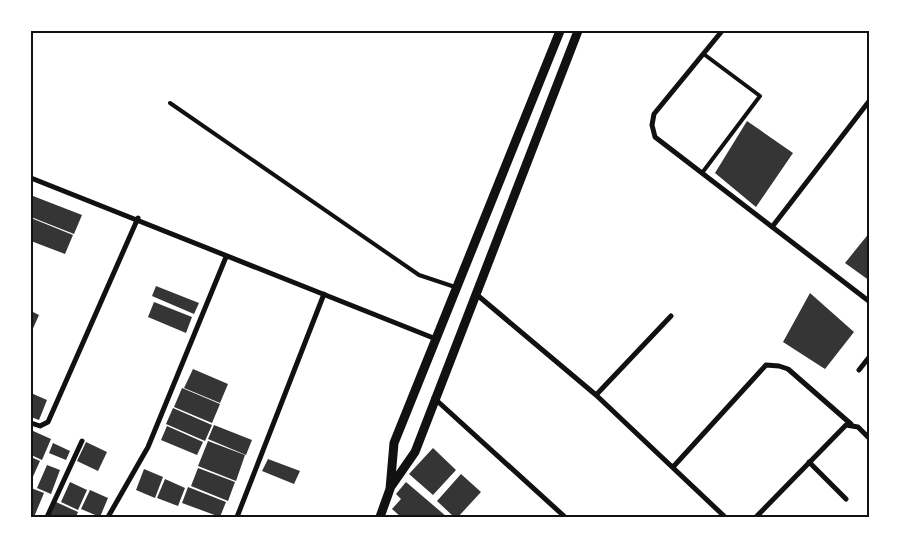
<svg xmlns="http://www.w3.org/2000/svg" width="901" height="548" font-family="Poppins,sans-serif">
<style>
.building{fill:#353535}
.lines{fill:none;stroke-linecap:round;stroke-linejoin:round}
.service{stroke:#111;stroke-width:4}
.minor{stroke:#111;stroke-width:5}
.tertiary{stroke:#111;stroke-width:9}
.neatline{fill:none;stroke:#111;stroke-width:2}
</style>
<rect width="100%" height="100%" fill="#fff"/>
<path class="building" d="M 747,121 L 793,153 L 756,207 L 715,173 Z
M 33,196 L 82,215 L 74,234 L 31,217 Z
M 31,218 L 73,235 L 65,254 L 31,241 Z
M 870,232 L 870,281 L 845,263 Z
M 156,286 L 199,303 L 194,314 L 152,296 Z
M 810,293 L 854,332 L 825,369 L 783,342 Z
M 154,302 L 192,317 L 186,333 L 148,317 Z
M 31,311 L 39,315 L 31,333 Z
M 193,369 L 228,384 L 220,403 L 184,388 Z
M 182,388 L 220,404 L 212,423 L 174,407 Z
M 31,393 L 47,400 L 39,420 L 31,417 Z
M 173,408 L 212,425 L 205,441 L 166,424 Z
M 214,425 L 252,440 L 246,455 L 208,439 Z
M 167,426 L 203,442 L 197,455 L 161,440 Z
M 31,430 L 51,439 L 42,460 L 31,455 Z
M 208,441 L 245,455 L 236,481 L 198,466 Z
M 86,442 L 107,452 L 98,471 L 77,461 Z
M 53,443 L 70,451 L 66,460 L 49,453 Z
M 433,448 L 456,470 L 433,495 L 409,474 Z
M 31,457 L 40,461 L 31,481 Z
M 268,459 L 300,471 L 294,484 L 262,471 Z
M 47,465 L 60,470 L 51,494 L 37,488 Z
M 198,468 L 235,482 L 228,501 L 191,486 Z
M 144,469 L 163,477 L 155,498 L 136,490 Z
M 461,474 L 481,492 L 458,517 L 454,517 L 437,501 Z
M 165,479 L 185,488 L 178,506 L 157,498 Z
M 70,482 L 87,490 L 78,510 L 61,502 Z
M 406,482 L 447,517 L 401,517 L 392,509 L 401,499 L 396,494 Z
M 188,487 L 226,502 L 220,517 L 182,503 Z
M 31,488 L 44,493 L 34,517 L 31,517 Z
M 90,490 L 108,498 L 100,517 L 81,509 Z
M 56,502 L 78,512 L 76,517 L 49,517 Z"/>
<g class="lines">
<path class="service" d="M 170,103 L 419,275 L 455,287
M 702,173 L 760,96 L 705,55"/>
<path class="minor" d="M 722,31 L 654,114 L 652,125 L 655,137 L 870,302
M 31,178 L 436,339
M 772,227 L 870,100
M 476,294 L 596,395 L 725,517
M 859,370 L 870,356
M 596,395 L 671,316
M 434,398 L 565,517
M 31,423 L 40,426 L 48,422 L 138,218
M 809,462 L 846,499
M 673,467 L 766,365 L 779,366 L 788,369 L 851,424
M 47,517 L 82,441
M 108,517 L 148,447 L 226,257
M 237,517 L 324,294
M 756,517 L 846,425 L 858,427 L 870,439"/>
<path class="tertiary" d="M 390,488 L 415,452 L 578,31
M 380,517 L 390,489 L 394,443 L 560,31"/>
</g>
<rect width="901" height="548" fill="none" stroke="#ffffff" stroke-width="65"/>
<rect x="32" y="32" width="836" height="484" class="neatline"/>
</svg>
